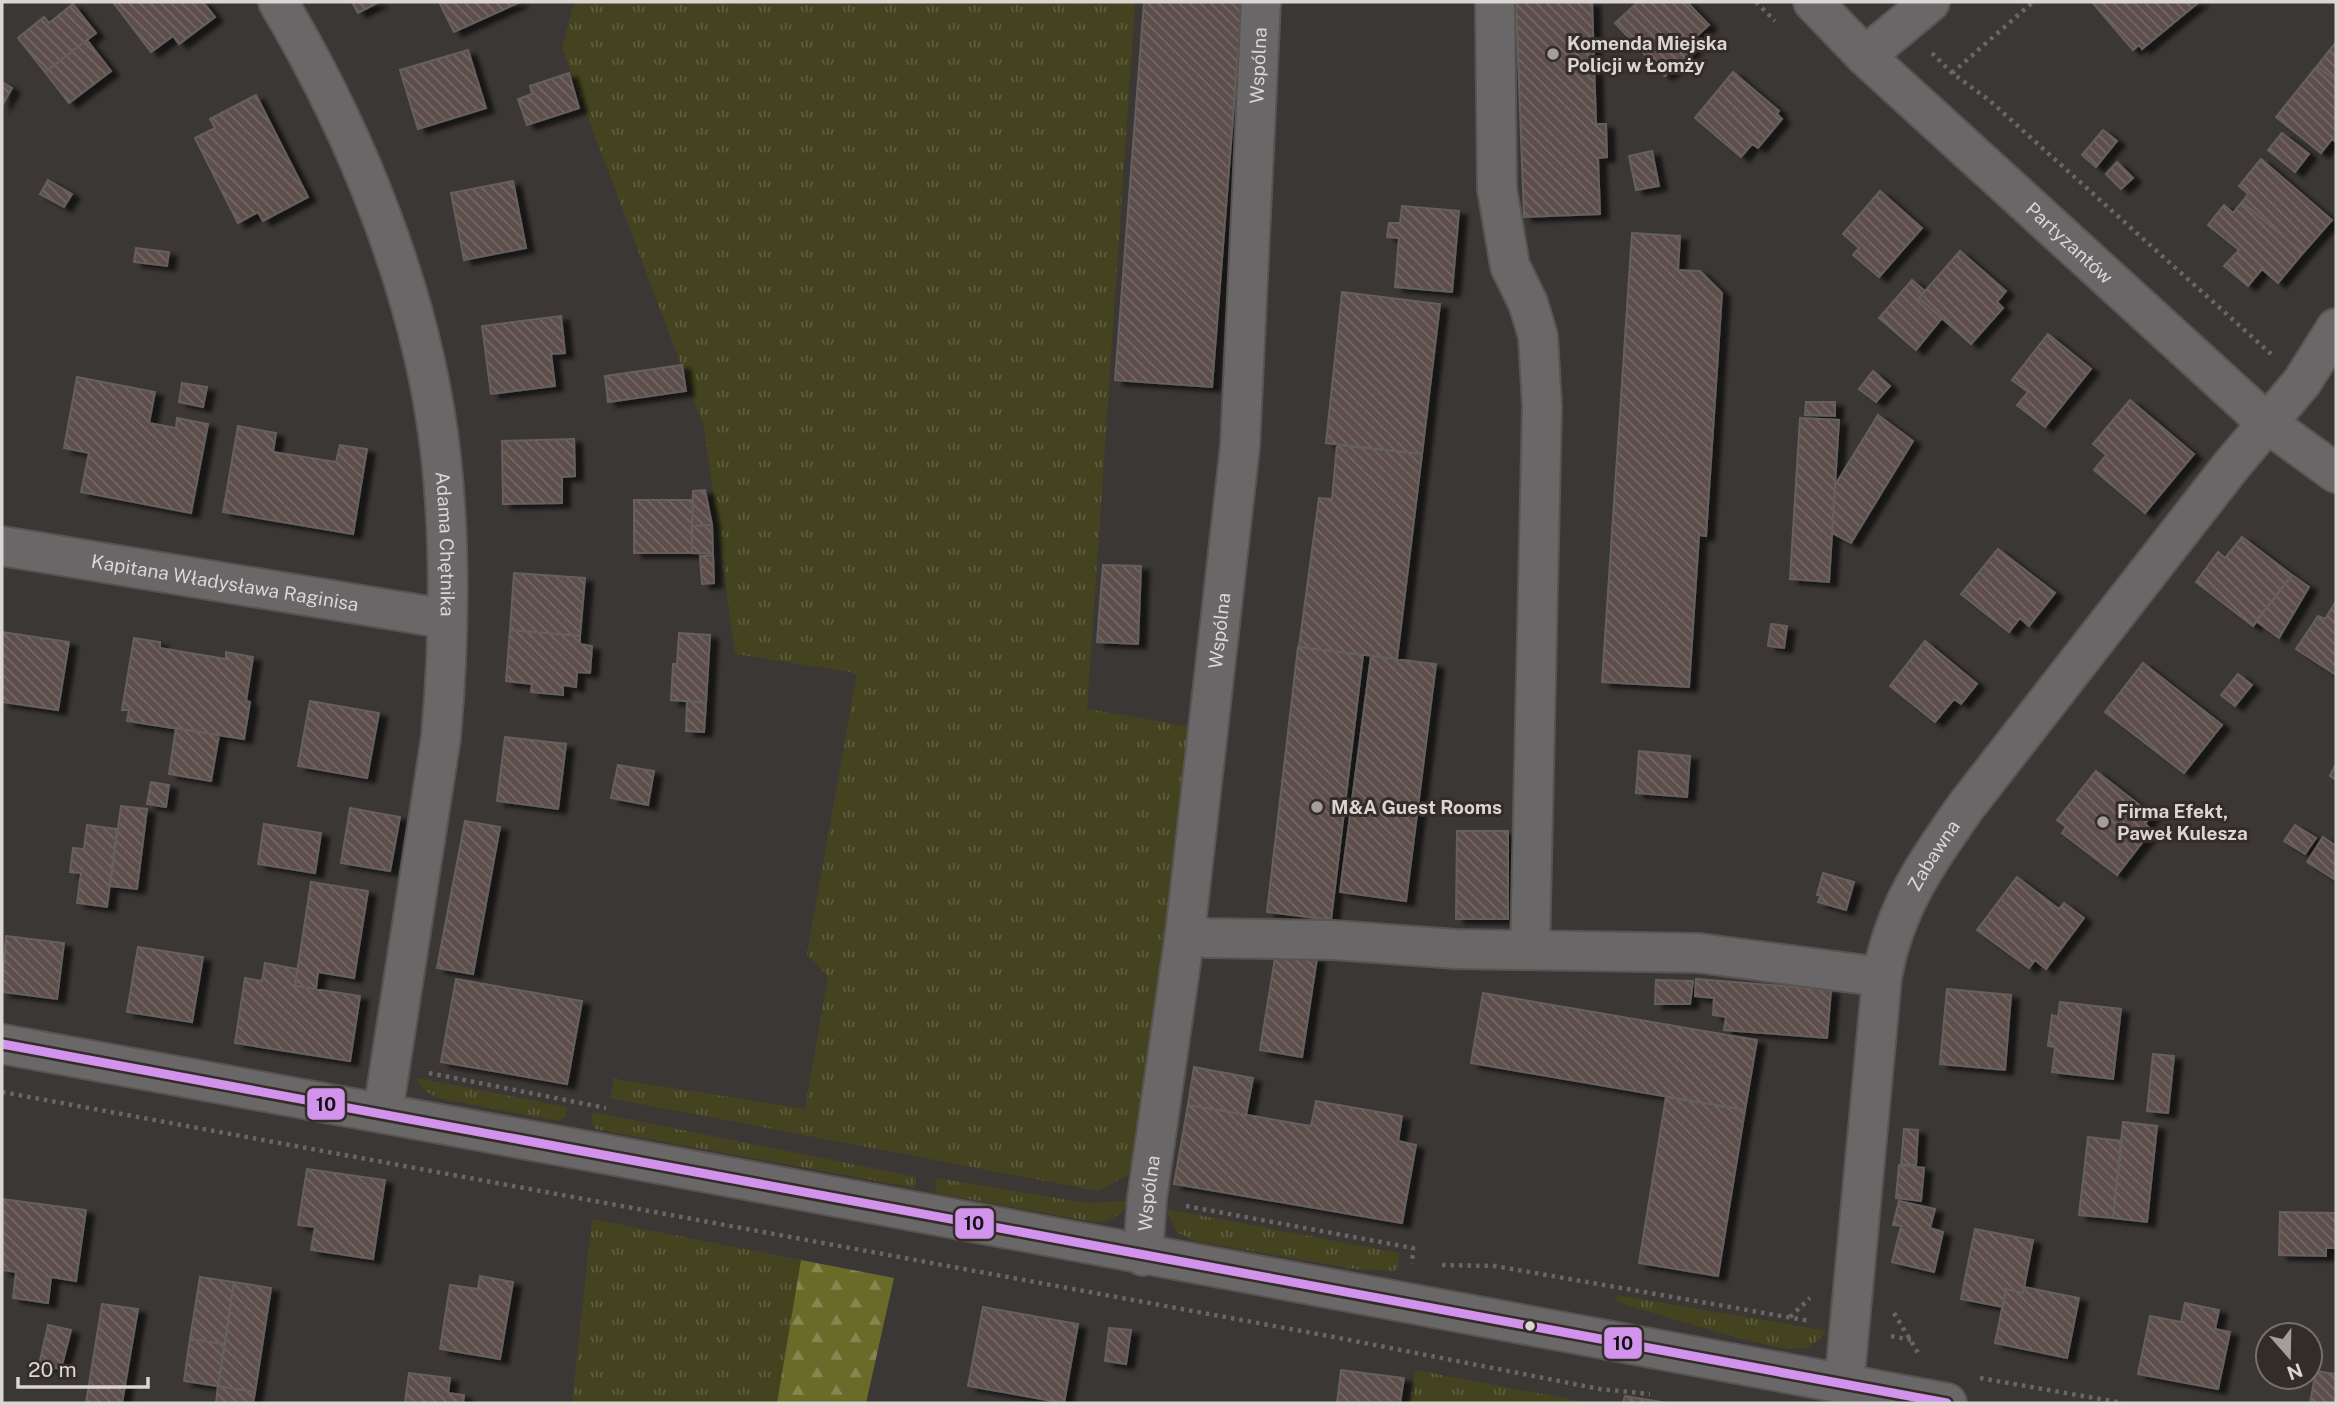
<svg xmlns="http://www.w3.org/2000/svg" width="2338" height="1405" font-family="'Public Sans',sans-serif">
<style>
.grass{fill:url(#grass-tufts)}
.forest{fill:url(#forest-firs)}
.building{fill:url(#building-back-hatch);stroke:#64605e;stroke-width:2;filter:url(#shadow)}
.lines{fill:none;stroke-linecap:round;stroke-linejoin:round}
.minor-casing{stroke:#575451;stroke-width:42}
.path{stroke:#696765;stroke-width:4.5;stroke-dasharray:3.5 5;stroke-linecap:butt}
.minor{stroke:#696767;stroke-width:38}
.bus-1-casing{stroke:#342c27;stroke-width:14}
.bus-1{stroke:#d193ec;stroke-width:9}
.poi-dot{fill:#a39e9b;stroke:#342c27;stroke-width:2.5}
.bus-dot{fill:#dbd6d3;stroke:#342c27;stroke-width:2.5}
.labels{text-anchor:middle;stroke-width:6;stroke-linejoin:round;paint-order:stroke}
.poi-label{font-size:19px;font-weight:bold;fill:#dbd6d3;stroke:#342c27;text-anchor:start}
.street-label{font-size:19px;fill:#dbd6d3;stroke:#342c27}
.line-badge{stroke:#342c27;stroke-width:2.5}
.pale-badge-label{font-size:19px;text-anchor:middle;font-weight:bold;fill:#111}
</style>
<defs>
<pattern id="grass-tufts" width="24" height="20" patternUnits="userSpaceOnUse" patternTransform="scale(1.75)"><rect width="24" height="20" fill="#43441f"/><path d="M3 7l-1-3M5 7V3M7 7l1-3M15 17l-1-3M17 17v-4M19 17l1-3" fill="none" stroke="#5e5e3f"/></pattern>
<pattern id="forest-firs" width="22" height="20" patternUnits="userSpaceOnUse" patternTransform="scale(1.75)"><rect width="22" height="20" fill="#6a6b28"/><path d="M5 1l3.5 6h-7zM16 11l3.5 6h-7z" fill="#868650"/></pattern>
<pattern id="building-back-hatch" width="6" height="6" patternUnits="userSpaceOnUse" patternTransform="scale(1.75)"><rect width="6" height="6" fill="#5d4e4b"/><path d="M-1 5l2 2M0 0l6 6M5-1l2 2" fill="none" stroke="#746764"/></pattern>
<filter id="shadow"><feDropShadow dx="8" dy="4.5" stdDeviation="2" flood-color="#0009"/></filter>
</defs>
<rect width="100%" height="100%" fill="#3b3734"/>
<path class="grass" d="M 574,2 L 860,2 L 878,4 L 881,2 L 1135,2 L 1087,709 L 1192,727 L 1131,1173 L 1098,1191 L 610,1098 L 614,1079 L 805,1109 L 828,976 L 807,954 L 857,673 L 735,654 L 704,426 L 562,48 Z
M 416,1078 L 567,1107 L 566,1117 L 558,1121 L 438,1098 L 425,1091 Z
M 593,1112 L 916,1177 L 915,1188 L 595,1129 L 591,1121 Z
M 937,1178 L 1087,1203 C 1099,1204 1120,1199 1129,1202 C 1121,1216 1112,1220 1095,1222 L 935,1193 Z
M 1166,1209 L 1399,1253 L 1398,1268 L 1394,1271 L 1355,1269 L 1195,1241 L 1177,1232 Z
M 592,1219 L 801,1260 L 777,1403 L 572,1403 Z
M 1617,1295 L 1827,1331 L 1810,1347 L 1788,1349 L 1745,1340 L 1616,1302 Z
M 1415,1370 L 1590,1403 L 1410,1403 Z"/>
<path class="forest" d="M 801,1260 L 894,1278 L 866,1403 L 777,1403 Z"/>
<path class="building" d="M 113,2 L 203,2 L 215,17 L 179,44 L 173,36 L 151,52 Z
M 352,2 L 379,2 L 358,13 Z
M 439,2 L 520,2 L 454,32 Z
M 1144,2 L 1242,2 L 1212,387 L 1115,380 Z
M 1516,2 L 1592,2 L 1596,124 L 1606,124 L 1607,157 L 1598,158 L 1600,214 L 1524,217 Z
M 1638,2 L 1687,2 L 1709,25 L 1689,43 L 1694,49 L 1665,76 L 1615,23 Z
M 2092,2 L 2199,2 L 2142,49 L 2139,45 L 2133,50 Z
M 73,4 L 96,33 L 45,72 L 18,38 L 44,17 L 49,23 Z
M 87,40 L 111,71 L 69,103 L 45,72 Z
M 2336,42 L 2336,81 L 2317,66 Z
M 468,50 L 486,108 L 418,129 L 400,70 Z
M 2317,66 L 2336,81 L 2336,142 L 2332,139 L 2321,153 L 2276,117 Z
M 1733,72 L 1779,111 L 1777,114 L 1782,119 L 1758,148 L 1752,144 L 1741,157 L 1695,118 Z
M 569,73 L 579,108 L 527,125 L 518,99 L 532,94 L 530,86 Z
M 2,82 L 12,88 L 2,106 Z
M 256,95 L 308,197 L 263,221 L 258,212 L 238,223 L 195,138 L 215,128 L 210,119 Z
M 2103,130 L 2117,141 L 2096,167 L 2082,155 Z
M 2282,133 L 2309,154 L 2295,172 L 2268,150 Z
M 1652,151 L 1659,186 L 1636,190 L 1629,156 Z
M 2261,159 L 2332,220 L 2303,253 L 2242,202 L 2248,194 L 2239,186 Z
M 2117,162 L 2133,178 L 2121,189 L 2106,174 Z
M 48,180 L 72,194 L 64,207 L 40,194 Z
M 513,181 L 526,248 L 464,260 L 451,193 Z
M 1880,191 L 1922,228 L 1879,277 L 1853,255 L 1859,248 L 1843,234 Z
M 2242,202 L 2303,253 L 2278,283 L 2262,269 L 2248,286 L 2224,266 L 2239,250 L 2208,225 L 2224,205 L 2233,213 Z
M 1402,206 L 1459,211 L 1452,292 L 1395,287 L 1399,238 L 1387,237 L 1389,223 L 1400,223 Z
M 1632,233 L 1680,236 L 1678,270 L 1700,271 L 1722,293 L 1706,536 L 1699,535 L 1689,687 L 1602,682 Z
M 136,248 L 169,252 L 167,266 L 134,262 Z
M 1960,251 L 2006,291 L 1997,302 L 2003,308 L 1971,344 L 1919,298 Z
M 1912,280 L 1925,291 L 1919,298 L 1942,318 L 1916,350 L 1879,318 Z
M 1342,292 L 1440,304 L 1422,454 L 1326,443 Z
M 561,316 L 565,353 L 551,354 L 555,386 L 491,394 L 482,326 Z
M 2048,334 L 2091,369 L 2045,427 L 2017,405 L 2028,392 L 2012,380 Z
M 682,365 L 686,391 L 608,402 L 605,376 Z
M 1873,371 L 1890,386 L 1876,402 L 1859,389 Z
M 77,377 L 155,392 L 149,423 L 176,428 L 177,418 L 208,424 L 191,513 L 81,492 L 89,453 L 64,448 Z
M 182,383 L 207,387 L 203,407 L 179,402 Z
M 2130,400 L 2194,454 L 2145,513 L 2094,470 L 2106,455 L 2093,444 Z
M 1806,402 L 1835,402 L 1835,416 L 1805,415 Z
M 1878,415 L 1913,441 L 1851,543 L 1832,533 L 1835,485 Z
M 1800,418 L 1839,420 L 1829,582 L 1790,579 Z
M 238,426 L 276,433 L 273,452 L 336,462 L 340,445 L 367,449 L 353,534 L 223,512 Z
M 574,439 L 575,476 L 562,477 L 562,503 L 503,504 L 502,441 Z
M 1337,445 L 1422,454 L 1397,659 L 1299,647 L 1319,498 L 1332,499 Z
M 705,490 L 712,525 L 692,526 L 693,491 Z
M 634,500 L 693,500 L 692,553 L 634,553 Z
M 712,525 L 713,554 L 692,553 L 692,526 Z
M 2242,537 L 2292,575 L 2253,626 L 2196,582 L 2218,552 L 2225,558 Z
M 1998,549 L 2055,593 L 2029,626 L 2020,618 L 2009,632 L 1961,594 Z
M 713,555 L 714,583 L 702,584 L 700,556 Z
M 1103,565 L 1141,566 L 1138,644 L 1097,642 Z
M 514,573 L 585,578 L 580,636 L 510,630 Z
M 2292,575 L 2309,587 L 2279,638 L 2256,621 Z
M 2336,601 L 2336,675 L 2296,649 L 2318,616 L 2325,619 Z
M 1771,624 L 1787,626 L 1784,648 L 1768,646 Z
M 510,630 L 580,636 L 580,644 L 592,646 L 590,673 L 577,672 L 576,687 L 563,685 L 563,695 L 531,692 L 532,684 L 506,681 Z
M 2,632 L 69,642 L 58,710 L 2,702 Z
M 679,633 L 710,635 L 706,703 L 671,700 L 673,664 L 677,664 Z
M 134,638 L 160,642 L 160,648 L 226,659 L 226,652 L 253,657 L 246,701 L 250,702 L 244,739 L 127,721 L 129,710 L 122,710 Z
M 1925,641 L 1977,684 L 1961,704 L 1954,699 L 1935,722 L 1890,686 Z
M 1298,647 L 1363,655 L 1331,920 L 1267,912 Z
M 1371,656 L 1436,664 L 1406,901 L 1340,892 Z
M 2143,663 L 2222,725 L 2184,773 L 2105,712 Z
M 2238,674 L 2252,685 L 2235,706 L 2221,695 Z
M 310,701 L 379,713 L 367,778 L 298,766 Z
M 687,701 L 706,703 L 704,732 L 686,731 Z
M 176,728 L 219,735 L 211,781 L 169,774 Z
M 505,737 L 566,744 L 558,809 L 497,801 Z
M 1639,751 L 1690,756 L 1687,797 L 1636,793 Z
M 2336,763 L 2336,780 L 2330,776 Z
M 618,765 L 654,771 L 648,805 L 611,798 Z
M 2096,771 L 2152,815 L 2145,824 L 2152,830 L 2117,875 L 2062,833 L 2066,827 L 2057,820 Z
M 151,782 L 169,785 L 166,807 L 147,804 Z
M 121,806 L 147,809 L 137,889 L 110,886 Z
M 350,808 L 400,817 L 390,871 L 341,863 Z
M 465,821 L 500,827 L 473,974 L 437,968 Z
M 264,824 L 321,833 L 315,873 L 258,864 Z
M 87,825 L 117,829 L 107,907 L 77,903 L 81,873 L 70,872 L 73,848 L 84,849 Z
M 2295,825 L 2316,838 L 2305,854 L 2284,841 Z
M 1457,831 L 1508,831 L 1508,919 L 1456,919 Z
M 2323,837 L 2336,846 L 2334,879 L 2307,862 Z
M 1823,873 L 1854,882 L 1846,910 L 1818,902 L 1821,895 L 1817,895 Z
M 2017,877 L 2059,909 L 2064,903 L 2084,918 L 2046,969 L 2035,960 L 2029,968 L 1977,930 Z
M 311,882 L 368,891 L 354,978 L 318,972 L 316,989 L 295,986 Z
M 6,936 L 64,943 L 57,999 L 2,992 Z
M 138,947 L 203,957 L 192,1022 L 127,1012 Z
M 1276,952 L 1317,958 L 1302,1057 L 1260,1050 Z
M 265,963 L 297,969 L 295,986 L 360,996 L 350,1061 L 235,1043 L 245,978 L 262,981 Z
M 456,979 L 582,1001 L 567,1084 L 441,1062 Z
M 1696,979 L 1831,990 L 1827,1038 L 1724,1030 L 1726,1017 L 1713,1015 L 1714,998 L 1695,996 Z
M 1656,980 L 1693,981 L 1690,1004 L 1655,1004 Z
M 1947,989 L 2011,995 L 2005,1070 L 1940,1064 Z
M 1483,993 L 1757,1040 L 1745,1110 L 1471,1063 Z
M 2060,1002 L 2121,1009 L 2113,1079 L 2052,1072 L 2055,1047 L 2048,1046 L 2052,1015 L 2058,1017 Z
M 2153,1054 L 2174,1056 L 2168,1113 L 2147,1111 Z
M 1194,1067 L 1253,1078 L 1246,1115 L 1188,1105 Z
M 1666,1097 L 1745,1110 L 1718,1276 L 1639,1263 Z
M 1316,1101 L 1402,1116 L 1398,1141 L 1416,1145 L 1402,1223 L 1174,1184 L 1188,1105 L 1311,1126 Z
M 2123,1122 L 2157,1126 L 2147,1222 L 2113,1218 Z
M 1904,1129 L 1918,1130 L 1916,1165 L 1901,1164 Z
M 2088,1137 L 2122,1141 L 2113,1218 L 2079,1215 Z
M 1899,1165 L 1924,1168 L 1921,1201 L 1896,1198 Z
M 307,1169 L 385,1180 L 373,1259 L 311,1250 L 315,1227 L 298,1225 Z
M 2,1199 L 86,1210 L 76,1281 L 51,1277 L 48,1303 L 13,1298 L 16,1272 L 2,1270 Z
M 1899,1201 L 1935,1209 L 1930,1228 L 1943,1232 L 1934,1272 L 1892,1262 L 1901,1226 L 1893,1225 Z
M 2280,1212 L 2336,1213 L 2336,1248 L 2326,1248 L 2326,1256 L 2279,1255 Z
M 1975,1229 L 2033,1240 L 2023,1293 L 2006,1289 L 2003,1307 L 1961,1299 Z
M 480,1276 L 513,1282 L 500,1359 L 440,1349 L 450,1285 L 478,1289 Z
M 200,1277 L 234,1282 L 225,1344 L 190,1339 Z
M 234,1282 L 271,1288 L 255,1392 L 218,1386 Z
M 2024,1287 L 2079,1298 L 2067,1358 L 1995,1343 L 2006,1289 L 2023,1293 Z
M 2185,1303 L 2219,1310 L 2215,1329 L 2230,1332 L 2218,1389 L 2138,1374 L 2150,1316 L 2181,1322 Z
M 102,1304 L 138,1309 L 122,1403 L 86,1403 Z
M 983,1307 L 1078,1324 L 1064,1403 L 968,1386 Z
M 48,1325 L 71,1330 L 61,1369 L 39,1365 Z
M 1109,1328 L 1131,1330 L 1126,1364 L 1105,1361 Z
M 190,1339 L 225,1344 L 218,1386 L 184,1381 Z
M 1341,1370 L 1404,1378 L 1400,1403 L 1337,1403 Z
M 2316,1371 L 2336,1374 L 2336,1403 L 2310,1403 Z
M 409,1373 L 450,1378 L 448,1393 L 464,1395 L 463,1403 L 405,1403 Z
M 218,1386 L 255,1392 L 253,1403 L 216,1403 Z
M 1625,1396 L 1667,1403 L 1623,1403 Z"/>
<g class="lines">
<g class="minor-casing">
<g id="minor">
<path id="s1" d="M 278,2 C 358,136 424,300 441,457 C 451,550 449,645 441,737 L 383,1112"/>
<path d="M 1495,2 L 1497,189 L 1510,266 L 1528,303 L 1538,336 L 1542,406 L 1530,950"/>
<path id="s2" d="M 1813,2 L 1865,56 L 2267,423 L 2336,473"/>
<path d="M 1865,56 L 1930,2"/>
<path id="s3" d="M 2,546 L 447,619"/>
<path d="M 1185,934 L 1207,938 L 1333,940 L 1456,949 L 1699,953 L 1882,977"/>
<path d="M 2,1044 C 651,1160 1298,1285 1947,1403"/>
<path id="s4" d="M 1143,1256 L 1147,1198 L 1185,934 L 1240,446 L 1261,2"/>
<path id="s5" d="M 1844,1386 L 1882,977 C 1894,908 1928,860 1967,805 L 2231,466 L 2302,382 L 2336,328"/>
</g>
</g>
<path class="path" d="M 1756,2 L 1775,21
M 1932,53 L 1952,73 L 1989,100 L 2271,354
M 1952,73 L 2033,2
M 429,1073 L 606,1108
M 2,1092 L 1334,1337 L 1600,1389 L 1650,1394
M 1186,1206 L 1413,1248 L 1412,1264
M 1442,1265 L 1495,1266 L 1810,1321
M 1894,1313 L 1920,1356
M 1790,1317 L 1810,1298
M 1891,1336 L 1911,1340
M 1980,1378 L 2123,1403"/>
<use href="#minor" class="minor"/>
<g class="bus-1-casing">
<path id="bus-1" d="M 2,1044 L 1947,1403"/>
</g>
<use href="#bus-1" class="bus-1"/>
</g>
<g class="poi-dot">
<circle cx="1553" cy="54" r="7"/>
<circle cx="1317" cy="807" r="7"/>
<circle cx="2103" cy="822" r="7"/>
</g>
<circle class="bus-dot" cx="1530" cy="1326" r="6"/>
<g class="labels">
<g class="poi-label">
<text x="1567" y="50">Komenda Miejska<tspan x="1567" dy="22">Policji w Łomży</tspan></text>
<text x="1331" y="814">M&amp;A Guest Rooms</text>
<text x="2117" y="818">Firma Efekt,<tspan x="2117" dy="22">Paweł Kulesza</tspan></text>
</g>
<g class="street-label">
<text dy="7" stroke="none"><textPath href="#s4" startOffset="1197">Wspólna</textPath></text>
<text dy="7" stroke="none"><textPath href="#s2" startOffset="352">Partyzantów</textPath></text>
<text dy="7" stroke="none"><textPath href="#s1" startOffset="574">Adama Chętnika</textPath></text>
<text dy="7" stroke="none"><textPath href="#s3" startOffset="226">Kapitana Władysława Raginisa</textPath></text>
<text dy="7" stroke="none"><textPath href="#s4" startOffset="630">Wspólna</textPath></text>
<text dy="7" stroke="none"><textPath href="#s5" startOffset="544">Zabawna</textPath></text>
<text dy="7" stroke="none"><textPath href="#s4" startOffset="63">Wspólna</textPath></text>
</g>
</g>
<g class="line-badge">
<rect x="306" y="1087" width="40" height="34" rx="7" fill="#d193ec"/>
<rect x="954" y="1207" width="41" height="33" rx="7" fill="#d193ec"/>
<rect x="1603" y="1326" width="40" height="34" rx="7" fill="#d193ec"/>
</g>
<g class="pale-badge-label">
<text x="326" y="1111">10</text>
<text x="974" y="1230">10</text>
<text x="1623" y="1350">10</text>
</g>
<rect width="2338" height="1405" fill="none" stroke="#dbd6d3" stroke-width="7"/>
<g transform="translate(2289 1356) rotate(160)"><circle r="33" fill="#342c27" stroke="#77706c" stroke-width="2"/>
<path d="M0-5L12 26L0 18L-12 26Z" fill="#a39e9b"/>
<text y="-10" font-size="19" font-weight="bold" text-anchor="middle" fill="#dbd6d3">N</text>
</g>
<path d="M18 1377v10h130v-10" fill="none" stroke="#dbd6d3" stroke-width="3.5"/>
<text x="28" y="1377" font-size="21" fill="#dbd6d3" stroke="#342c27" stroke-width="5" paint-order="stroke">20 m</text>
</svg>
